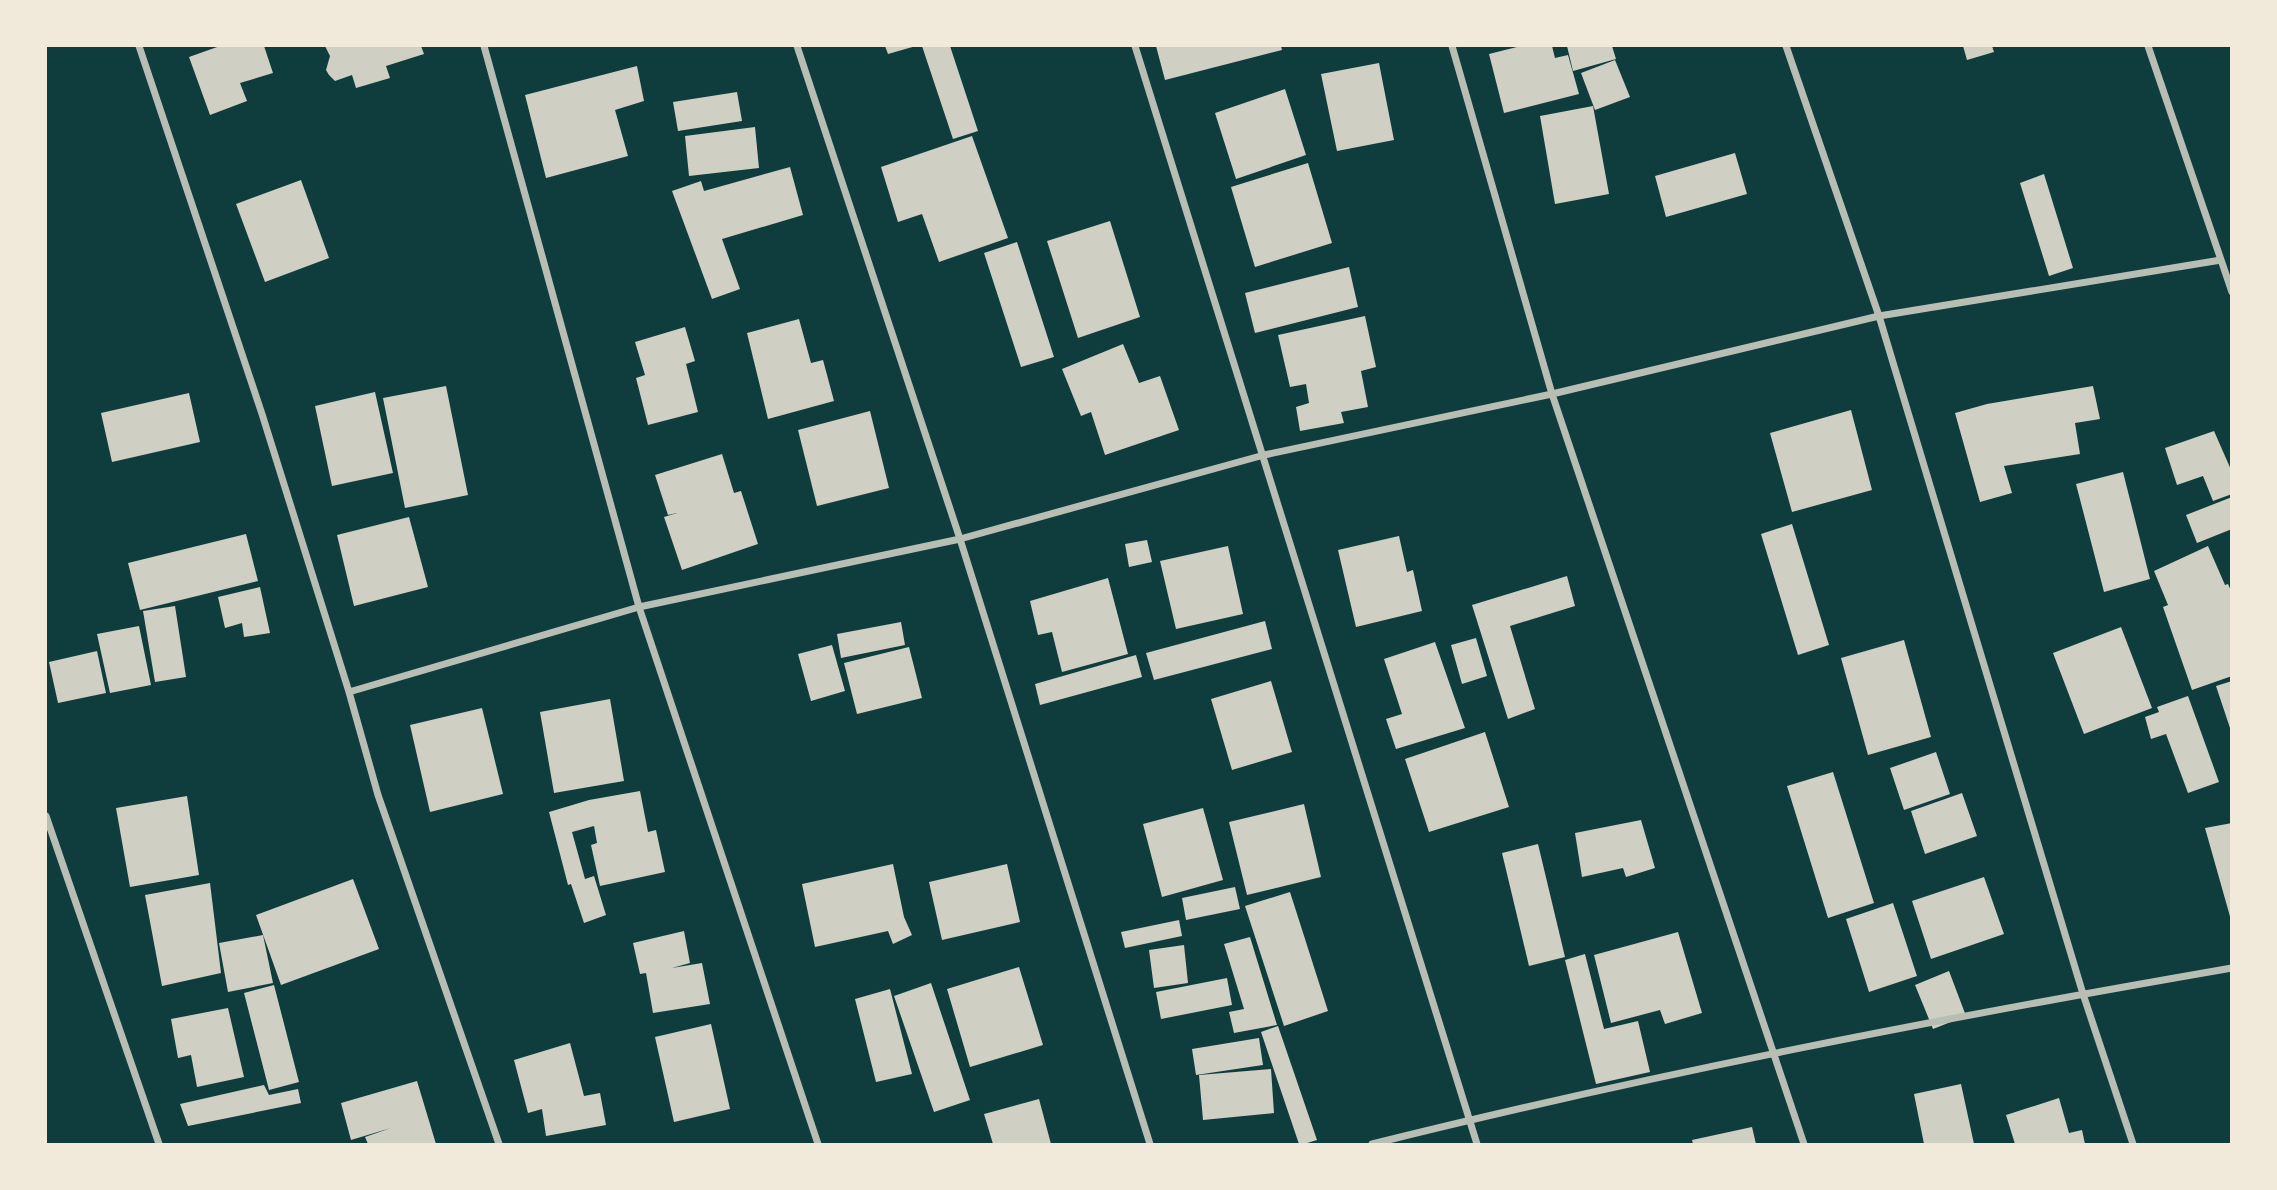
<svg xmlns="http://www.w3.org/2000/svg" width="2277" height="1190" font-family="'Titillium Web',sans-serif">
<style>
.building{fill:#cfcfc3}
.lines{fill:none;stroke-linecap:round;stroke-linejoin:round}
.minor{stroke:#b8beb3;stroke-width:7}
</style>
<rect width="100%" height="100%" fill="#0f3d3e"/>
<path class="building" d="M 220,46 L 264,46 L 273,73 L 240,83 L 247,101 L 210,115 L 189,57 Z
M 325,46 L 421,46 L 424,54 L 386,66 L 390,78 L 356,88 L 352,75 L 335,81 L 329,75 L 326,70 L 330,56 Z
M 885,46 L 916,46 L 888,54 Z
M 922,46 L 950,46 L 978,131 L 953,139 Z
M 1156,46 L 1281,46 L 1282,50 L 1165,80 Z
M 1521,46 L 1552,46 L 1555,58 L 1568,55 L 1579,94 L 1504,113 L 1489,54 Z
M 1567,46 L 1612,46 L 1616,59 L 1573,71 Z
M 1963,46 L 1992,46 L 1994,52 L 1967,60 Z
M 1615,60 L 1630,97 L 1595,110 L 1581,73 Z
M 1379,63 L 1394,140 L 1337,151 L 1321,74 Z
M 637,66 L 644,101 L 615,110 L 628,156 L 546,178 L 525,95 Z
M 1285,89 L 1306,155 L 1236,179 L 1215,113 Z
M 737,92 L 742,121 L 678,131 L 673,102 Z
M 1593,106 L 1609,194 L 1555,204 L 1540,116 Z
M 755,127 L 759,168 L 689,176 L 685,136 Z
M 972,136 L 1008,238 L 939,262 L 922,214 L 898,222 L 881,167 Z
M 1735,153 L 1747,194 L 1666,217 L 1655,176 Z
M 1308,163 L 1332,243 L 1255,267 L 1231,187 Z
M 790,167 L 803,215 L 722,239 L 740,289 L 712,299 L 672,191 L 701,181 L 704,191 Z
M 2044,174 L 2073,268 L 2049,276 L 2020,183 Z
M 301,180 L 329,258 L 265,282 L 236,204 Z
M 1110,221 L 1140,317 L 1078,338 L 1047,241 Z
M 1017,242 L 1054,357 L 1021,367 L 984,253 Z
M 1349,267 L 1358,307 L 1255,333 L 1245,293 Z
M 1365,316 L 1376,367 L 1361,371 L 1368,407 L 1341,412 L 1344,423 L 1300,431 L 1296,407 L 1309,403 L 1306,384 L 1290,387 L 1278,335 Z
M 799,319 L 811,363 L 823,360 L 834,401 L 768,419 L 747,333 Z
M 685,327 L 695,361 L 686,364 L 698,412 L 648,425 L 636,378 L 645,375 L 635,342 Z
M 1123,344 L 1139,383 L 1160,376 L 1179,430 L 1105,455 L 1091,412 L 1081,416 L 1062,369 Z
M 446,386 L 468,495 L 405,508 L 383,398 Z
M 2093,386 L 2100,419 L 2075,423 L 2080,454 L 2004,466 L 2012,493 L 1980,502 L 1955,413 L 1987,404 Z
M 375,392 L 393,473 L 332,486 L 315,406 Z
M 189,393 L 200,442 L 112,462 L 101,413 Z
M 1851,410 L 1872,490 L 1792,512 L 1770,433 Z
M 870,411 L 889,488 L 817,506 L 798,430 Z
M 2214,431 L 2232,472 L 2232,494 L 2213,501 L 2203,476 L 2177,485 L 2165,448 Z
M 722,454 L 734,493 L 741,491 L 758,544 L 682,570 L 664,517 L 677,513 L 668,515 L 655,475 Z
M 2123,472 L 2150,579 L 2104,592 L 2076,484 Z
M 2232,497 L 2232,529 L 2197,543 L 2186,515 Z
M 409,517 L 428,587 L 354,606 L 337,535 Z
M 1792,524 L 1829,645 L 1798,655 L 1761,534 Z
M 246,534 L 258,581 L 140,610 L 128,563 Z
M 1399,536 L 1407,572 L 1413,570 L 1422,611 L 1356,627 L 1338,550 Z
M 1147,540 L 1152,562 L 1129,567 L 1125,544 Z
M 1228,546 L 1243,614 L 1176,629 L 1160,561 Z
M 2208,546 L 2225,585 L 2228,584 L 2232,593 L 2232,676 L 2192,690 L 2163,607 L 2168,605 L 2154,571 Z
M 1567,576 L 1575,606 L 1510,626 L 1535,709 L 1508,719 L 1472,605 Z
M 1108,578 L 1128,654 L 1062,672 L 1052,632 L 1038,635 L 1030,601 Z
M 260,587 L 270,633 L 244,637 L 242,623 L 225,628 L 218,597 Z
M 175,606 L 186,677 L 155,682 L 143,611 Z
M 1265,621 L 1272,649 L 1154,680 L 1146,653 Z
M 901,622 L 905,645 L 841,658 L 837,634 Z
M 139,626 L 151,685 L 110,693 L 97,634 Z
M 2121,627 L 2152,708 L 2084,734 L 2053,653 Z
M 1476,638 L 1487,676 L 1462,684 L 1451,645 Z
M 1904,640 L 1931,737 L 1868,755 L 1841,658 Z
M 1435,642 L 1465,728 L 1396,749 L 1386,719 L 1402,714 L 1384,659 Z
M 832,645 L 845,691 L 811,701 L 798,654 Z
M 909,647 L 922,698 L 857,714 L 844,663 Z
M 97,651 L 106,693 L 58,703 L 49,662 Z
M 1136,655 L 1142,677 L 1040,705 L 1035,684 Z
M 1271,681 L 1292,752 L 1232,770 L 1211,699 Z
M 2232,681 L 2232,731 L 2231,731 L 2216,686 Z
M 2188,696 L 2219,782 L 2188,793 L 2166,734 L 2151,739 L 2145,717 L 2159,712 L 2157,707 Z
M 610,699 L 624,781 L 554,793 L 540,712 Z
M 482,708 L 503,794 L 430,812 L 410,725 Z
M 1485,732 L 1509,807 L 1429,832 L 1405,759 Z
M 1936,752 L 1950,794 L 1904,810 L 1890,768 Z
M 1833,772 L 1874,903 L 1828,918 L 1787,786 Z
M 640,791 L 648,832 L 656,830 L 665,872 L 600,886 L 591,845 L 597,843 L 594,826 L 572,832 L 585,879 L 594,876 L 606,915 L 584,923 L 571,884 L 568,885 L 549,812 L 589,800 Z
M 1962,793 L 1977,836 L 1925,854 L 1911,811 Z
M 187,796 L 199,875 L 130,887 L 116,808 Z
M 1304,804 L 1321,877 L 1247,895 L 1229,822 Z
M 1203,808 L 1223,880 L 1162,897 L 1143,824 Z
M 1641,820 L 1655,868 L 1626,877 L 1623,868 L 1582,877 L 1575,833 Z
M 2232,823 L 2232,920 L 2231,920 L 2205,828 Z
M 1538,844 L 1565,957 L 1529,966 L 1502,853 Z
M 893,864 L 904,917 L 912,935 L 893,944 L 888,931 L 815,947 L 802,884 Z
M 1007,864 L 1020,922 L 942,940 L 929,882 Z
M 1984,877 L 2004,934 L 1931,959 L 1912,901 Z
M 353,879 L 379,949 L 281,985 L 256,915 Z
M 210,883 L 221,973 L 162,986 L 145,895 Z
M 1235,887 L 1240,909 L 1186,920 L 1182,898 Z
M 1290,892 L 1328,1011 L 1284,1026 L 1245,906 Z
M 1893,903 L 1917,976 L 1869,992 L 1846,919 Z
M 1179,920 L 1182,936 L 1125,948 L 1121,932 Z
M 684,931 L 690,963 L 672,968 L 702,963 L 710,1004 L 653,1013 L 646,973 L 640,974 L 633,943 Z
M 1678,932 L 1702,1013 L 1665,1024 L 1660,1010 L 1611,1023 L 1594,955 Z
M 263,935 L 273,983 L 228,992 L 219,943 Z
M 1250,937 L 1277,1025 L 1234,1033 L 1229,1012 L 1244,1009 L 1224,944 Z
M 1184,945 L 1188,983 L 1154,988 L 1149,950 Z
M 1585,954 L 1604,1029 L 1638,1021 L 1650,1072 L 1596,1084 L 1565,960 Z
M 1019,967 L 1043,1045 L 970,1067 L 947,989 Z
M 1949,971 L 1966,1016 L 1933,1029 L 1915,985 Z
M 1227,978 L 1232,1005 L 1161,1019 L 1156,992 Z
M 931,983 L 970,1100 L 934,1112 L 894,996 Z
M 274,985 L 299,1082 L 269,1090 L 244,993 Z
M 890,989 L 912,1074 L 876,1082 L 855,999 Z
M 228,1008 L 244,1077 L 197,1087 L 191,1055 L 178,1058 L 171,1019 Z
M 711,1024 L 730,1109 L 674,1122 L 655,1037 Z
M 1278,1026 L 1317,1140 L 1304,1144 L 1299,1144 L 1261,1032 Z
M 1259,1038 L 1263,1065 L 1196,1075 L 1192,1049 Z
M 570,1043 L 584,1096 L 600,1093 L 606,1125 L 546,1136 L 542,1109 L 528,1113 L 514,1060 Z
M 1271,1069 L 1274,1113 L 1203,1120 L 1199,1075 Z
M 417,1081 L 436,1144 L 368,1144 L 365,1137 L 391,1128 L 351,1140 L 341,1103 Z
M 1961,1084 L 1974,1144 L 1924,1144 L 1914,1094 Z
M 264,1085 L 269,1095 L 298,1089 L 301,1103 L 188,1126 L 180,1104 Z
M 2059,1098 L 2069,1133 L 2082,1130 L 2085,1144 L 2015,1144 L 2006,1115 Z
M 1039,1099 L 1051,1144 L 993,1144 L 984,1114 Z
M 1752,1127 L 1756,1144 L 1693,1144 L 1692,1140 Z"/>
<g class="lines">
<path class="minor" d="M 139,46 L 262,414 L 349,692 L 378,795 L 499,1144
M 484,46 L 639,607 L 818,1144
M 797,46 L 960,539 L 1150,1144
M 1135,46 L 1477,1144
M 1452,46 L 1552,394 L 1804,1144
M 1786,46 L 1879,316 L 2083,994 L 2133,1144
M 2148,46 L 2232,292
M 349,692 L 639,607 L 960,539 L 1264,455 L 1552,394 L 1879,316 L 2221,260
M 46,816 L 159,1144
M 1372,1144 C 1656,1073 1943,1018 2232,968"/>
</g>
<rect width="2277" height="1190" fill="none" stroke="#f1e9da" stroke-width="94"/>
</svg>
